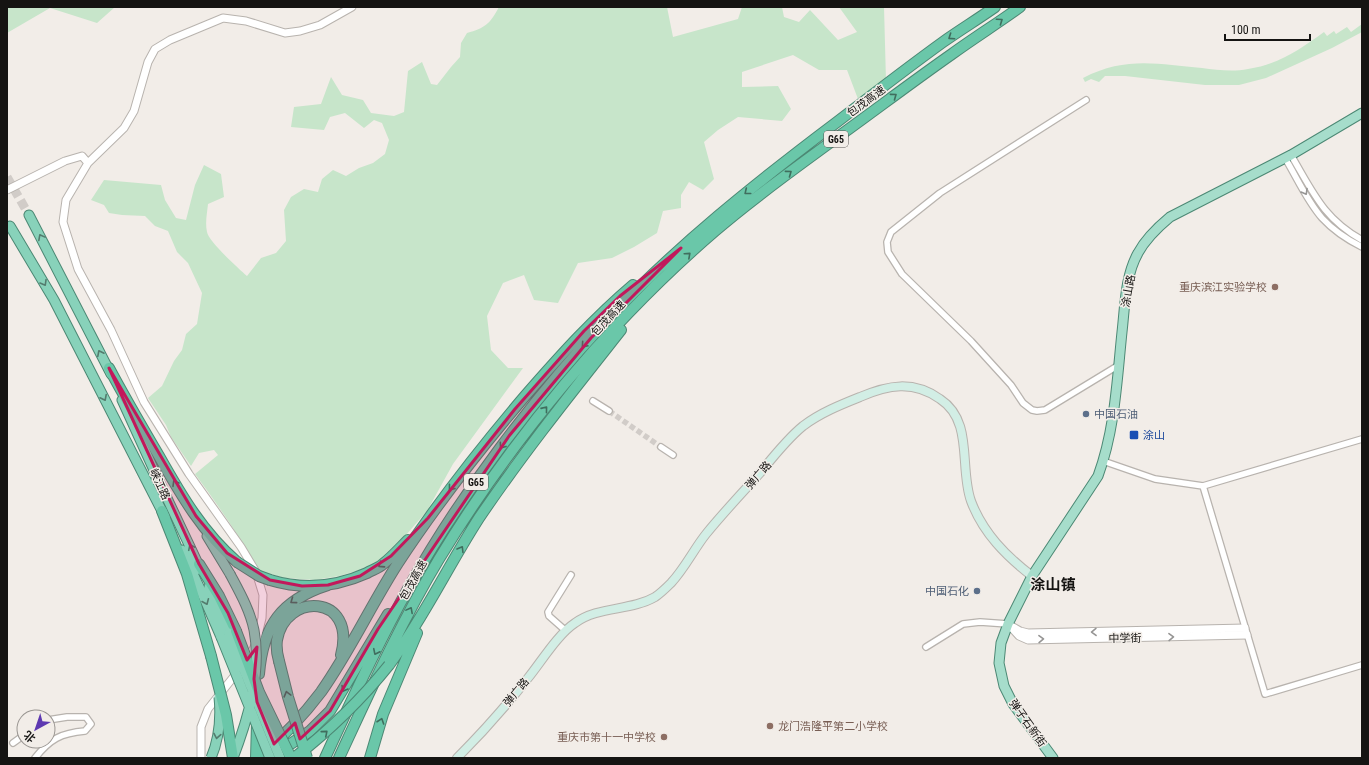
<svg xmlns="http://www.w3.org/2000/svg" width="1369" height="765" font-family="'Roboto Condensed','Noto Sans SC',sans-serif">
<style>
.green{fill:#c7e5ca}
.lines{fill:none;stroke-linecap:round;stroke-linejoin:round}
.minor-tunnel{stroke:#d1ccc8;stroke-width:5.5;stroke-dasharray:5.5 3;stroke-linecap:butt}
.trunk-tunnel{stroke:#d1ccc8;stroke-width:9;stroke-dasharray:9 4.5;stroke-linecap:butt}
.minor-casing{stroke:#b8b3ae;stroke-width:8}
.tertiary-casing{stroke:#b8b3ae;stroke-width:9}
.secondary-casing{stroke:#b8b3ae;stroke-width:10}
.primary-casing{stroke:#4c8874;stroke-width:11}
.trunk-casing{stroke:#4c8874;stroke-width:11}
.motorway-casing{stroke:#4c8874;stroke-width:12}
.minor{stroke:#fff;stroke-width:5.5}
.tertiary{stroke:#fff;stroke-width:7}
.secondary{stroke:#d2eee5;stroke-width:8}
.primary{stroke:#a6ddcb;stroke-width:9}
.trunk{stroke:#88d2ba;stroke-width:9}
.motorway{stroke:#6ac7a9;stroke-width:10}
.trunk-bridge-casing{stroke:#4c8874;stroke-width:11;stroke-linecap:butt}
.motorway-bridge-casing{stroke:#4c8874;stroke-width:12;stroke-linecap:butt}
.trunk-bridge{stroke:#88d2ba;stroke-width:9}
.motorway-bridge{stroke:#6ac7a9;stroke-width:10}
.oneway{stroke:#406e5e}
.oneway2{stroke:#969594}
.oneway3{stroke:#547c6e}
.marked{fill:#c2185b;fill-opacity:0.2;stroke:#c2185b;stroke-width:3;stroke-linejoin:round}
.education-dot{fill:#8d6e63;stroke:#f2ede8;stroke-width:1.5}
.service-dot{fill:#5c6f8a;stroke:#f2ede8;stroke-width:1.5}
.transit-dot{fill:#1a4fb4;stroke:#f2ede8;stroke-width:1.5}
.labels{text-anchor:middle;stroke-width:3;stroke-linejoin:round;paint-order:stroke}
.shield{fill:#f2ede8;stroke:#575552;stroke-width:1}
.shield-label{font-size:10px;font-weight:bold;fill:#151412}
.street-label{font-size:11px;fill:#151412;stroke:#f2ede8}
.education-label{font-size:11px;fill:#785e54;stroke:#f2ede8;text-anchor:end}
.service-label{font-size:11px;fill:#4e5e75;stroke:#f2ede8;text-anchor:start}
.transit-label{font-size:11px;fill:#164399;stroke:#f2ede8;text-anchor:start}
.district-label{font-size:15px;font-weight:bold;fill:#151412;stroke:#f2ede8}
</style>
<rect width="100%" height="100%" fill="#f2ede8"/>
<path class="green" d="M 7,7 L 115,7 L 97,23 L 50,8 L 7,33 Z
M 499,7 L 667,7 L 673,37 L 738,19 L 742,7 L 782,7 L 784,17 L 799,22 L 810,10 L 838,40 L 857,32 L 839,7 L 884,7 L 886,81 L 858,99 L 847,70 L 819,70 L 793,55 L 742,72 L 742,87 L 778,86 L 791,109 L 782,121 L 738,117 L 718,130 L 704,142 L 714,179 L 703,190 L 689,182 L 681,195 L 681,208 L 663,211 L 657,233 L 634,247 L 612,258 L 578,263 L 558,303 L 534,300 L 524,275 L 503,283 L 487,316 L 491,350 L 508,368 L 523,368 L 453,464 L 427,511 L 406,535 L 386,555 L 367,568 L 339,576 L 315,580 L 285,578 L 259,571 C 240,537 218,505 195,474 L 218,455 L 214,450 L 199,453 L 191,466 L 171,437 L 166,425 L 148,398 L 162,386 L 174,361 L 182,350 L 186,334 L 197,324 L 202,293 L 188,263 L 177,252 L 168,231 L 155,226 L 145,216 L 122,215 L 109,213 L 104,205 L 91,200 L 104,180 L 161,185 L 165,200 L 176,218 L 186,220 L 195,185 L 204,165 L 221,174 L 224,197 L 208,204 C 207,214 205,223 207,232 C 209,242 239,269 247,276 L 261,258 L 276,253 L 286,241 L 284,210 L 291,197 L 304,189 L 318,192 L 322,179 L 333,170 L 346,176 L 359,168 L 373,163 L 385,154 L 389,140 L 382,123 L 374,120 L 364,128 L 345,113 L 330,117 L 324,130 L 291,127 L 294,107 L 321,104 L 331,77 L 342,95 L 363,100 L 371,113 L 394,116 L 404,112 L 408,71 L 422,62 L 431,84 L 437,85 L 451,67 L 460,57 L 461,43 L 467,33 C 485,28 490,24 499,7 Z
M 1362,24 L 1362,32 L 1332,48 L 1266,78 L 1239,85 L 1205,85 L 1125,76 L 1105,76 L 1099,82 L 1091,79 L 1085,82 L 1083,78 C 1125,56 1158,64 1202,68 C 1217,70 1233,72 1248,69 C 1279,64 1299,50 1324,32 L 1327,36 L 1334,31 L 1336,34 L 1347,27 L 1351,32 Z"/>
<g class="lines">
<path class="minor-tunnel" d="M 609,411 L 661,447"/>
<path class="trunk-tunnel" d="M 7,177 L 29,215"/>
<g class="minor-casing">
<path id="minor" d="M 1086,100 L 940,193 L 891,232 L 887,242 L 888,252 L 902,274 L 971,341 L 1011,385 L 1023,403 L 1032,410 L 1037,411 L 1045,410 L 1119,365
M 1291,155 C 1313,192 1323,218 1362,240
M 1285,158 C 1297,178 1307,201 1322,218 C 1333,230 1348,240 1362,247
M 593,401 L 609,411
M 1362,439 L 1203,486 L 1265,694 L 1362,665
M 661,447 L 673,455
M 1103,461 L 1155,479 L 1203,486
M 566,631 L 549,616 L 548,612 L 571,575
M 926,647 L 963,624 L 980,622 L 1008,624
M 13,743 L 24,735
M 35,758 C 50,739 61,733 85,731 L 91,724 L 86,717 L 67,717 L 48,720"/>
</g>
<g class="tertiary-casing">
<path id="tertiary" d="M 7,190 L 65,161 L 82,156 L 88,163
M 1008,624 L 1019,636 L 1028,640 L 1247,635
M 1013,627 L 1020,631 L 1028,633 L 1245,628
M 245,662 L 250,656 L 256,643 L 262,618 L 263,595 L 256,572 L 241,547 L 189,474 L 144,402 L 111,330 L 78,269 L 63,222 L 66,200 L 88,163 L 124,128 L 134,111 L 148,62 L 155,49 L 170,40 L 223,18 L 246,21 L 285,33 L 300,31 L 320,25 L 352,7
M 201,758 L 201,727 L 208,709 L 239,670"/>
</g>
<g class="secondary-casing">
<path id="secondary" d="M 457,758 C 482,733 506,706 528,678 C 541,662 558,634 575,623 C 598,606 631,611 655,597 C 661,593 667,587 671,583 C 685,568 694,549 706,534 C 723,513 742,493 760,473 C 773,457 787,439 803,426 C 820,413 840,405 860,397 C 888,385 913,380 940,399 C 974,421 959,468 971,501 C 983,533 1006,556 1032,576"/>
</g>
<g class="primary-casing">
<path id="primary" d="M 1053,758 L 1013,704 L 1004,686 L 999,663 L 1001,643 L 1008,624 L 1032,576 L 1098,476 C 1115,430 1117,380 1122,332 C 1125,306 1125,276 1138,253 C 1146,238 1158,227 1170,217 L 1291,155 L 1362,113"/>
</g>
<g class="trunk-casing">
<path id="trunk" d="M 29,215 L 111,374
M 10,226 L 54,300 L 165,517
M 122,400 L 158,479 L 201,570
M 207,536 L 230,574
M 182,550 L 201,591 L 221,637
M 209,587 L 229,633"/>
</g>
<g class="motorway-casing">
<path id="motorway" d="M 109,368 C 125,398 142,427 159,456 C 181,495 203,533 237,562
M 162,511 L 187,574 L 211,656
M 199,564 L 219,596 L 236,631
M 270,580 C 303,590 336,587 367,573 C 372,570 379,568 383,564 C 392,557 400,548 408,540
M 279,661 C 277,654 276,647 277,640 C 285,592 357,593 341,655
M 389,665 C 423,619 448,566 479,518 C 523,453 572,392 621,330
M 259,674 C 263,626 281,600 328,585
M 280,751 L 310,731 L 330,711 L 388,614
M 256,758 L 257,724
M 258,758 C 282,738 303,716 321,692 C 350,651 371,605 398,563 C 436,505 479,450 525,396 C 559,357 594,318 633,285
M 325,758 C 351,701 378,643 409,587 C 461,494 534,398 607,320 C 677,246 756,183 837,122 C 872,95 907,68 943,42 C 960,30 978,19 995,7
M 339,758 C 370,691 401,622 439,559 C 511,440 610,321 715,231 C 753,198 794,169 835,139 C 874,111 912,82 952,54 C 974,38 998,23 1020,7
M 370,758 L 383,714 L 417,633"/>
</g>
<use href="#minor" class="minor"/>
<use href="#tertiary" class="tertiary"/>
<use href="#secondary" class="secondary"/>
<use href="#primary" class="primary"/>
<use href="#trunk" class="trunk"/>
<use href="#motorway" class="motorway"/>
<g class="trunk-bridge-casing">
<path id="trunk-bridge" d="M 230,574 C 239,591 250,610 254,630 C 262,672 248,719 233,758
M 229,633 L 280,758
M 221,637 L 270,758
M 211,758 C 219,739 221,717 219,697"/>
</g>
<g class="motorway-bridge-casing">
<path id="motorway-bridge" d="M 237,562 L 259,576 L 270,580
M 236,631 L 259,692 L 291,758
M 211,656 L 226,715 L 233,758
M 279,661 L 288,697 L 307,758
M 294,758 C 330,730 361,700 389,665"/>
</g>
<use href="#trunk-bridge" class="trunk-bridge"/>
<use href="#motorway-bridge" class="motorway-bridge"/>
</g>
<defs><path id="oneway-chevron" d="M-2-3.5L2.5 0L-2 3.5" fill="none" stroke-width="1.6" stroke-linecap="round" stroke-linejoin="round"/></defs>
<g class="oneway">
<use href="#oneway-chevron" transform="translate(1000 21) rotate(-35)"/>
<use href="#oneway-chevron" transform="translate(951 37) rotate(146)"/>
<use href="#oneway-chevron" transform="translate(894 96) rotate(-36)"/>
<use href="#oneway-chevron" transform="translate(789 173) rotate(-36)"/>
<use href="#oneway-chevron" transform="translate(747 192) rotate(141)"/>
<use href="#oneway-chevron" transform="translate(688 255) rotate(-42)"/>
<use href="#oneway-chevron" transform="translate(584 345) rotate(131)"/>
<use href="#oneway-chevron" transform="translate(545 409) rotate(-51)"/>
<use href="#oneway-chevron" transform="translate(502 446) rotate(126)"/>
<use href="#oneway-chevron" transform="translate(175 483) rotate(-120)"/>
<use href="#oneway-chevron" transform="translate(451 488) rotate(128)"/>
<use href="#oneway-chevron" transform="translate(461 549) rotate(-59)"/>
<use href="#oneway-chevron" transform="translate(381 565) rotate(147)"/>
<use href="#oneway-chevron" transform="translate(293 601) rotate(144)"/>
<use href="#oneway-chevron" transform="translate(410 610) rotate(-62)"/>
<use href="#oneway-chevron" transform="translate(376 652) rotate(116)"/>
<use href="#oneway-chevron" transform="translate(344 689) rotate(121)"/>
<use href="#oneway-chevron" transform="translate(287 694) rotate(-105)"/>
<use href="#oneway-chevron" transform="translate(381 721) rotate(-71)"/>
<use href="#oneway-chevron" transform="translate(325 733) rotate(-41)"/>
</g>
<g class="oneway2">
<use href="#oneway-chevron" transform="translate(1305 192) rotate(60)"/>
<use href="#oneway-chevron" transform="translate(1094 632) rotate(179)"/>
<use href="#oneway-chevron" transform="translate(1171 637) rotate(-1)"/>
<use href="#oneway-chevron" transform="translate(1041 639) rotate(-1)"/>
</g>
<g class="oneway3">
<use href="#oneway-chevron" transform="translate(41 237) rotate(-118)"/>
<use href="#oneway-chevron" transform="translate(44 283) rotate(60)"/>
<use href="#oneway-chevron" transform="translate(100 353) rotate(-117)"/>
<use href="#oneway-chevron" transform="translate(104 398) rotate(63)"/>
<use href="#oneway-chevron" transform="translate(191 547) rotate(-116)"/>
<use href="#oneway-chevron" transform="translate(206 602) rotate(67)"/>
<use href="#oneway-chevron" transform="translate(217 736) rotate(100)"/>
</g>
<path class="marked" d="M 681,248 L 591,338 L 509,436 L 378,629 L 330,711 L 300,739 L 295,723 L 274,744 L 257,702 L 254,679 L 257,647 L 247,660 L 228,613 L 199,564 L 109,368 L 196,516 L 227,553 L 270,580 L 302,586 L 328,585 L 360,576 L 391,556 L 428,518 L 515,409 L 584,331 L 620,296 Z"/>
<g class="education-dot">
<circle cx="1275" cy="287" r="4"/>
<circle cx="770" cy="726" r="4"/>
<circle cx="664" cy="737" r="4"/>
</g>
<g class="service-dot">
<circle cx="1086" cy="414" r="4"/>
<circle cx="977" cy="591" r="4"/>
</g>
<rect class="transit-dot" x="1129" y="430" width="10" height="10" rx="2"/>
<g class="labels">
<g class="shield">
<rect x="824" y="131" width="24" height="16" rx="3"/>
<rect x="464" y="474" width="24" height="16" rx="3"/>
</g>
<g class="shield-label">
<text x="836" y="143">G65</text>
<text x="476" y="486">G65</text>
</g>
<g class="street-label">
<text transform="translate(866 101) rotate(-36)" y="4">包茂高速</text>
<text transform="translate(1128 291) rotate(-80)" y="4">涂山路</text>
<text transform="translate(608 318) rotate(-47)" y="4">包茂高速</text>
<text transform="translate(758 475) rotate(-49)" y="4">弹广路</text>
<text transform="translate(160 484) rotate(65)" y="4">峡江路</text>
<text transform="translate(413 580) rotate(-61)" y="4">包茂高速</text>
<text transform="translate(1125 638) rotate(-1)" y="4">中学街</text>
<text transform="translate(516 692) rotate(-50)" y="4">弹广路</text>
<text transform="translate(1028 723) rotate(55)" y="4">弹子石新街</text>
</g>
<g class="education-label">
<text x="1267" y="291">重庆滨江实验学校</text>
<text x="778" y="730" text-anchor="start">龙门浩隆平第二小学校</text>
<text x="656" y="741">重庆市第十一中学校</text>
</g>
<g class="service-label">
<text x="1094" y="418">中国石油</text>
<text x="969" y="595" text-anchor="end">中国石化</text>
</g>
<g class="transit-label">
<text x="1143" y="439">涂山</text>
</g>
<g class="district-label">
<text x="1053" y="590">涂山镇</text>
</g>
</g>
<rect width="1369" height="765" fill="none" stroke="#151412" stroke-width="16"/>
<g transform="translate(36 729) rotate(220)"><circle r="19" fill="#f2ede8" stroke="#9a9692"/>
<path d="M0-3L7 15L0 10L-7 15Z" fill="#5e39b1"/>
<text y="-6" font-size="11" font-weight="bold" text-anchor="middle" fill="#151412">北</text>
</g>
<path d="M1225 34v6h85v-6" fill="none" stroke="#151412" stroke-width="2"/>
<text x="1231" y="34" font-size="12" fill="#151412" stroke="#f2ede8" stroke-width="3" paint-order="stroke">100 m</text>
</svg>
